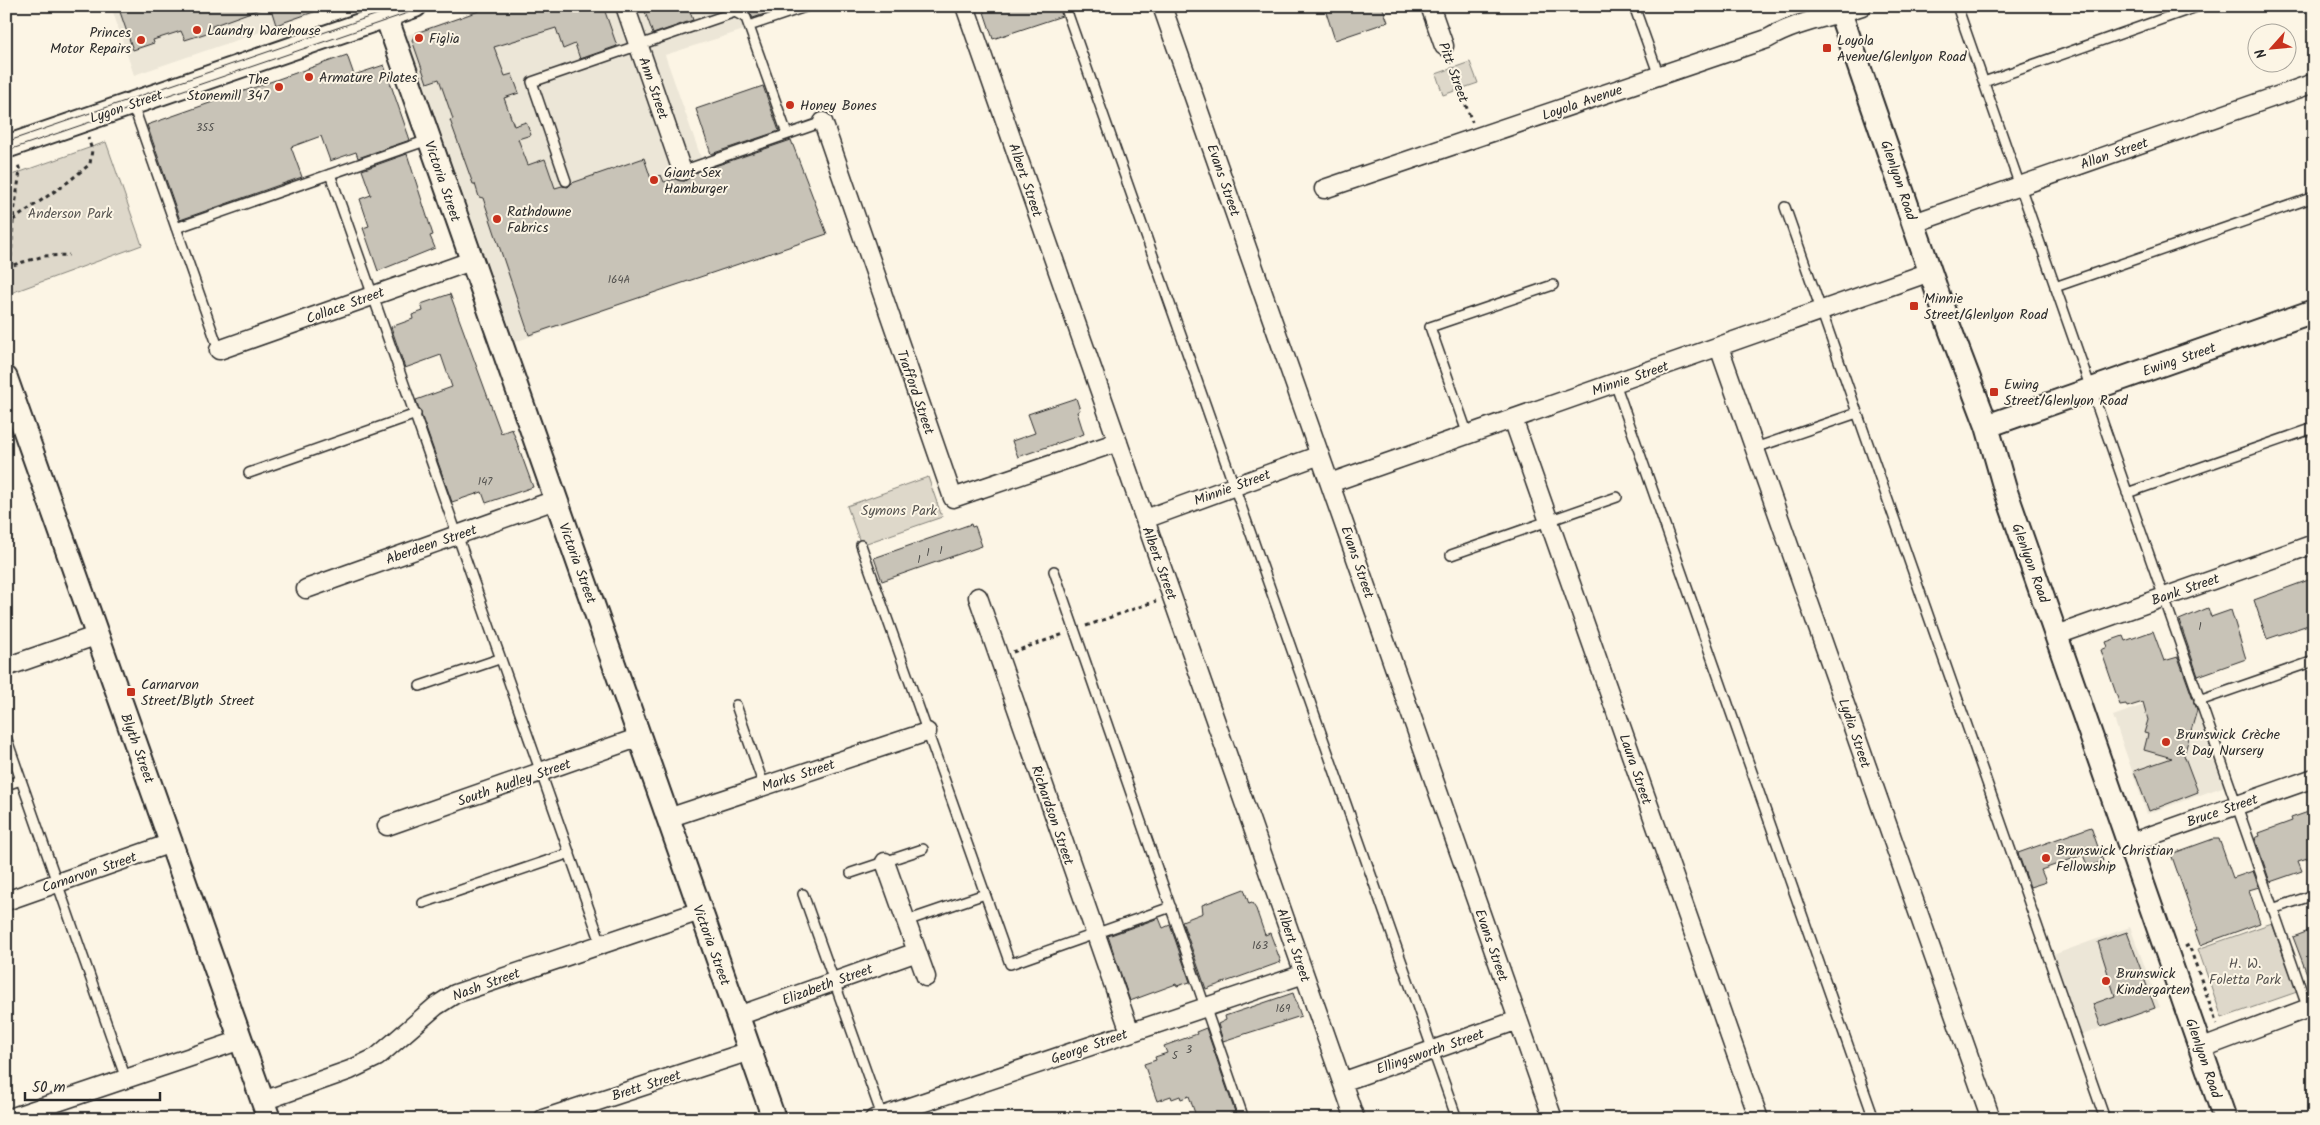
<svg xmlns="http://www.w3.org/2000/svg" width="2320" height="1125" font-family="Kalam,sans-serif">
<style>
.built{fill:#ece6d7}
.green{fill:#ded8ca;stroke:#84827a}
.building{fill:#c8c3b7;stroke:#2b2b2b}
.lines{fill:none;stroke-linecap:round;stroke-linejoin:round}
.service-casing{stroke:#2b2b2b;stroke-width:12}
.minor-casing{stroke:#2b2b2b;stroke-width:21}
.tertiary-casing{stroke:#2b2b2b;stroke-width:26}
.path{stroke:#2b2b2b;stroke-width:3;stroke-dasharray:4 4;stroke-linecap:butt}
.service{stroke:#fcf5e5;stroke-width:9}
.minor{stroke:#fcf5e5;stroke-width:18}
.tertiary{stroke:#fcf5e5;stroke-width:22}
.tram{stroke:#2b2b2b;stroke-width:1}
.poi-dot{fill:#c8321e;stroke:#fcf5e5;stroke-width:2}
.labels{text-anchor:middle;stroke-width:4;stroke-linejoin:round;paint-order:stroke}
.number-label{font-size:11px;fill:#52514e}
.poi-label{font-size:14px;fill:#2b2b2b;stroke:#fcf5e5;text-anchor:start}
.street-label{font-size:14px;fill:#2b2b2b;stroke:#fcf5e5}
.park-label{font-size:14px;fill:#585653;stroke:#fcf5e5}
</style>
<rect width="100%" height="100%" fill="#fcf5e5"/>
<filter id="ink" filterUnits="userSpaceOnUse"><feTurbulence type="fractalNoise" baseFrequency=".02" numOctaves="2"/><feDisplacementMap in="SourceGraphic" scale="10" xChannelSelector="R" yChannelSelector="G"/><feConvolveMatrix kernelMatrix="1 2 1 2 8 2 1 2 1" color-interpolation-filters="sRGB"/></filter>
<g filter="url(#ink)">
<path class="built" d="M 111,6 L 337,6 L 134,75 Z
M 492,6 L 820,6 L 665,55 L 738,263 L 515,342 L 407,35 Z
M 2191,688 L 2225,786 L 2147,814 L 2113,716 Z
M 2130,927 L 2160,1007 L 2082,1035 L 2053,955 Z"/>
<path class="green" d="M 1470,62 L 1478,83 L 1443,95 L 1436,74 Z
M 106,142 L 142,245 L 8,294 L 6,289 L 6,177 Z
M 928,477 L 942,517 L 861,545 L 847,506 Z
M 2272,923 L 2297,992 L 2222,1018 L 2198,949 Z"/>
<path class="building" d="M 118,6 L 262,6 L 262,8 L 212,26 L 213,31 L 185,40 L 181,31 L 153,40 L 154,43 L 133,50 Z
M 270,6 L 324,6 L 325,8 L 276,25 Z
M 493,6 L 603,6 L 617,46 L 580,59 L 575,44 L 563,49 L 556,28 L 494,47 L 505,76 L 512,74 L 519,93 L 504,98 L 514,126 L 526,122 L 531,135 L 518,139 L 528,165 L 545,159 L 555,188 L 562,186 L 568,187 L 572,183 L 644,158 L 651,179 L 661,175 L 664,182 L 675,179 L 685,181 L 692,174 L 791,140 L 827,234 L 529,335 L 483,198 L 479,197 L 475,184 L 473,184 L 450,120 L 453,119 L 439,79 L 427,83 L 412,40 L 416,33 Z
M 643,6 L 688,6 L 693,20 L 653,34 Z
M 746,6 L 788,6 L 753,18 Z
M 982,6 L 1059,6 L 1062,16 L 993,39 Z
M 1324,6 L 1382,6 L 1388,22 L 1335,40 Z
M 347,55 L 354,75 L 384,65 L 410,140 L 358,158 L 356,152 L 330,161 L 321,136 L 291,147 L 302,177 L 180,220 L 147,125 Z
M 763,86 L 779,131 L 711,154 L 696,109 Z
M 407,154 L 433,235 L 430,236 L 435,248 L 378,271 L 363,228 L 369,226 L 360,199 L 371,195 L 362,170 Z
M 450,294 L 501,433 L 512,429 L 533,487 L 486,503 L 482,492 L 452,502 L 416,400 L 452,387 L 441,355 L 405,368 L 391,327 L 413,319 L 412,315 L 423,311 L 421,304 Z
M 1076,398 L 1080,410 L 1077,412 L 1084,434 L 1018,457 L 1012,441 L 1035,433 L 1028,414 Z
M 971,524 L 972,527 L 975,526 L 982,546 L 882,581 L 874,558 Z
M 2314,578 L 2314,623 L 2267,639 L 2254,600 Z
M 2208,608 L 2211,617 L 2231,610 L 2246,659 L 2198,676 L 2179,620 Z
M 2153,631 L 2164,661 L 2178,657 L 2197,710 L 2184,755 L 2198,792 L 2149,811 L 2134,771 L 2172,758 L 2144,750 L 2148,734 L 2144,733 L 2148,720 L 2143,702 L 2127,707 L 2126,704 L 2120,705 L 2101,650 L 2108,647 L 2106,642 L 2123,636 L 2125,641 Z
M 2314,810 L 2314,856 L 2298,861 L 2302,871 L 2270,882 L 2255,838 L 2260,836 L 2259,833 L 2292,821 L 2291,818 Z
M 2091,827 L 2103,861 L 2088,867 L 2083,855 L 2041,870 L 2046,882 L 2030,887 L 2018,853 Z
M 2213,839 L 2219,839 L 2233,878 L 2253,871 L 2259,887 L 2249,890 L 2260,923 L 2200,945 L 2195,931 L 2198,930 L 2171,854 Z
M 1244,889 L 1249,904 L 1252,903 L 1256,909 L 1265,935 L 1270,933 L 1281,962 L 1206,989 L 1182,921 L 1203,913 L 1202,905 Z
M 1159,918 L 1163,928 L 1170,925 L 1190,982 L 1177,986 L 1176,984 L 1130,1001 L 1108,936 Z
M 2314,929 L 2314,987 L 2312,987 L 2293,937 Z
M 2127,932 L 2155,1008 L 2101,1027 L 2093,1004 L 2115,996 L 2098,942 Z
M 1293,993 L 1301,1016 L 1223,1041 L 1218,1024 L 1226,1020 L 1225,1016 Z
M 1206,1028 L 1235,1112 L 1217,1119 L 1197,1119 L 1189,1096 L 1181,1099 L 1180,1096 L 1172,1099 L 1171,1096 L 1157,1101 L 1144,1064 L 1156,1060 L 1155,1057 L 1167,1053 L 1164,1046 L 1197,1034 L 1196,1032 Z"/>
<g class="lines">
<g class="service-casing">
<path id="service" d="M 1065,6 L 1457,1119
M 1634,6 L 1659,76
M 1957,6 L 2308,1009
M 749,26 L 808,6
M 1984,82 L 2199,6
M 133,105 L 219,350
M 682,171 L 823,122
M 330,174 L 601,943
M 566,181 L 532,82 L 735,12 L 746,18 L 787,134
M 1785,207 L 2105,1119
M 176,228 L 428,140
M 2055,287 L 2314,197
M 1615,383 L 1874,1119
M 1468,435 L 1430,327 L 1553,285
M 1755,448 L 1857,413
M 249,473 L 416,414
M 2127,493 L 2314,428
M 861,545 L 1010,964 L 1171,907
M 1451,555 L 1617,497
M 1054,571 L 1244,1119
M 420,686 L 499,659
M 2199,701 L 2314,661
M 736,705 L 764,786
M 6,737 L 21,780 L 6,785
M 21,780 L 126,1079
M 851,873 L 923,849
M 803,894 L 882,1116
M 423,903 L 570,853
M 2272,909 L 2314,895
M 906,921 L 985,894"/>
</g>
<g class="minor-casing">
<path id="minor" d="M 625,6 L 682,171
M 965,6 L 1355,1119
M 1162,6 L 1553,1119
M 1430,6 L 1444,46
M 823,122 L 953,498 L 1118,442
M 1324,189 L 1767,39 C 1796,22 1830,17 1862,6
M 1914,223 L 2314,83
M 1719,347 L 1991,1119
M 219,350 L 471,261
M 1513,419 L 1759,1119
M 1330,483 L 1930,272
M 1145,519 L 1320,455
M 306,589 L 555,500
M 978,597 L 1130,1032
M 2057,635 L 2314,544
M 6,667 L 98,635
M 668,818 L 927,732
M 387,826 L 640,737
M 2130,843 L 2314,778
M 885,862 L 926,977
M 6,901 L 171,843
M 738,1016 L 917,952
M 2200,1049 L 2314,1006
M 1342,1082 L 1518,1020
M 263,1101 L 350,1070 L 377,1057 L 436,1006 L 455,994 L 700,911
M 7,1119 L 241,1040
M 543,1119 L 750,1051
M 874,1119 L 1304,974"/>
</g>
<g class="tertiary-casing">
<path id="tertiary" d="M 1838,6 L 1950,329 L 1987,426 L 2005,489 L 2225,1119
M 386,16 L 774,1119
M 6,147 L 415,6
M 6,378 L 269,1119
M 1987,426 L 2314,311"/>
</g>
<path class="path" d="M 1449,60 L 1472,122
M 13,220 L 68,182 L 90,164 L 92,150 L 88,138
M 11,265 L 13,220 L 20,171 L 17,162
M 6,267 L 44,256 L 69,255
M 1086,626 L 1156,601
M 1013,652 L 1064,634
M 2185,947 L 2189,945 L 2217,1025"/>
<use href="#service" class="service"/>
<use href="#minor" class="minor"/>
<use href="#tertiary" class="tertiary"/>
<path class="tram" d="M 6,142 L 401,6
M 6,151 L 428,6"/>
</g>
</g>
<g class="poi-dot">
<circle cx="197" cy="30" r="5"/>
<circle cx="419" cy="38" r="5"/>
<circle cx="141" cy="40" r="5"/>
<rect x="1822" y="43" width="10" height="10" rx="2.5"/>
<circle cx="309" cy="77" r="5"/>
<circle cx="279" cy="87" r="5"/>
<circle cx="790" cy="105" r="5"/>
<circle cx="654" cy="180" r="5"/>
<circle cx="497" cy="219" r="5"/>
<rect x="1909" y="301" width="10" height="10" rx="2.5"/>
<rect x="1989" y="387" width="10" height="10" rx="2.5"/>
<rect x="126" y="687" width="10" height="10" rx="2.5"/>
<circle cx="2166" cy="742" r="5"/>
<circle cx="2046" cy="858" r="5"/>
<circle cx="2106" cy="981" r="5"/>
</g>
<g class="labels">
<g class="number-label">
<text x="205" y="131">355</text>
<text x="619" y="283">164A</text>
<text x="485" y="485">147</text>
<text x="941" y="554">1</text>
<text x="928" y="556">1</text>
<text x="919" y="563">1</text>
<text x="2200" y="630">1</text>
<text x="1260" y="949">163</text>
<text x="1283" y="1012">169</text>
<text x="1189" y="1053">3</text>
<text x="1175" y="1059">5</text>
</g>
<g class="poi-label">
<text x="207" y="35">Laundry Warehouse</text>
<text x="131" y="37" text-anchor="end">Princes<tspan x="131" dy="16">Motor Repairs</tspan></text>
<text x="429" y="43">Figlia</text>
<text x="1837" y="45">Loyola<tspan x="1837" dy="16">Avenue/Glenlyon Road</tspan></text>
<text x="319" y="82">Armature Pilates</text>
<text x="269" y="84" text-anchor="end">The<tspan x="269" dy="16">Stonemill 347</tspan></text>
<text x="800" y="110">Honey Bones</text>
<text x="664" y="177">Giant Sex<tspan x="664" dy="16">Hamburger</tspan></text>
<text x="507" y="216">Rathdowne<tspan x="507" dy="16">Fabrics</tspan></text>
<text x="1924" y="303">Minnie<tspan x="1924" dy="16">Street/Glenlyon Road</tspan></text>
<text x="2004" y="389">Ewing<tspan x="2004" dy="16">Street/Glenlyon Road</tspan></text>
<text x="141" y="689">Carnarvon<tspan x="141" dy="16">Street/Blyth Street</tspan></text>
<text x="2176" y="739">Brunswick Crèche<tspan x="2176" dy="16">&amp; Day Nursery</tspan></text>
<text x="2056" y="855">Brunswick Christian<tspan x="2056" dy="16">Fellowship</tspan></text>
<text x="2116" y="978">Brunswick<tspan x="2116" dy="16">Kindergarten</tspan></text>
</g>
<g class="street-label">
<text transform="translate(1454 72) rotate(70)" y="5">Pitt Street</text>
<text transform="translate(654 88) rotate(71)" y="5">Ann Street</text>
<text transform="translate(1582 102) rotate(-19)" y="5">Loyola Avenue</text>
<text transform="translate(126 106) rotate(-19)" y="5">Lygon Street</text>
<text transform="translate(2114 153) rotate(-19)" y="5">Allan Street</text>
<text transform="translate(1026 180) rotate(71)" y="5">Albert Street</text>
<text transform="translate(1224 180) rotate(71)" y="5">Evans Street</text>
<text transform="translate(1899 180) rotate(71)" y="5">Glenlyon Road</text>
<text transform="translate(443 181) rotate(71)" y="5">Victoria Street</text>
<text transform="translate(345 305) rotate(-20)" y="5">Collace Street</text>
<text transform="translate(2179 359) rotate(-19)" y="5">Ewing Street</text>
<text transform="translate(1630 378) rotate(-19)" y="5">Minnie Street</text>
<text transform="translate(916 392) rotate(71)" y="5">Trafford Street</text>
<text transform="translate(1232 487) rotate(-20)" y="5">Minnie Street</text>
<text transform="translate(431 544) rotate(-19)" y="5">Aberdeen Street</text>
<text transform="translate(1358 562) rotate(71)" y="5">Evans Street</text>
<text transform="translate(578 563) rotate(70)" y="5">Victoria Street</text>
<text transform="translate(1160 563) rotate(70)" y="5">Albert Street</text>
<text transform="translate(2031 563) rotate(70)" y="5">Glenlyon Road</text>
<text transform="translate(2185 589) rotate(-19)" y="5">Bank Street</text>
<text transform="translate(1855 733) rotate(71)" y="5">Lydia Street</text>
<text transform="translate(138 748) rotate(70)" y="5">Blyth Street</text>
<text transform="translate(1636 769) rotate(71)" y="5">Laura Street</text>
<text transform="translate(798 775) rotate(-18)" y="5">Marks Street</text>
<text transform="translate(514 782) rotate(-19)" y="5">South Audley Street</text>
<text transform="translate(2222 810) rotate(-19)" y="5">Bruce Street</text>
<text transform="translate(1053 815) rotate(71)" y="5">Richardson Street</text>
<text transform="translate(89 872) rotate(-19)" y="5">Carnarvon Street</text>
<text transform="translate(712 945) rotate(70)" y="5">Victoria Street</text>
<text transform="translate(1294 945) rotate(71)" y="5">Albert Street</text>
<text transform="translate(1492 945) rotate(71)" y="5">Evans Street</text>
<text transform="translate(486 984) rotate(-20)" y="5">Nash Street</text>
<text transform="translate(827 984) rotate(-20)" y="5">Elizabeth Street</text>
<text transform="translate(1089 1046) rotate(-19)" y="5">George Street</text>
<text transform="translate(1430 1051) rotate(-19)" y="5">Ellingsworth Street</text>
<text transform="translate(2204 1058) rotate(71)" y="5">Glenlyon Road</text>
<text transform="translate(646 1085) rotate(-18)" y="5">Brett Street</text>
</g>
<g class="park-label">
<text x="70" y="218">Anderson Park</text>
<text x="899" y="515">Symons Park</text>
<text x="2245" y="968">H. W.<tspan x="2245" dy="16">Foletta Park</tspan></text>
</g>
</g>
<rect width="2320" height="1125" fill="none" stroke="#fcf5e5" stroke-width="25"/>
<rect x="12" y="12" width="2295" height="1100" fill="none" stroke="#2b2b2b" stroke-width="2" filter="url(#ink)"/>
<g transform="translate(2272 48) rotate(243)"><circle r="24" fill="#fcf5e5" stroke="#a8a49b"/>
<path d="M0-4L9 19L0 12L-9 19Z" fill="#c8321e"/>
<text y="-8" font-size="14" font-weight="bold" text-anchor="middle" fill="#2b2b2b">N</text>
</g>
<path d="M25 1092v8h135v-8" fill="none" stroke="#2b2b2b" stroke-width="2.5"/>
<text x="32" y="1092" font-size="15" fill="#2b2b2b" stroke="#fcf5e5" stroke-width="4" paint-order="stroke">50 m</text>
</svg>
